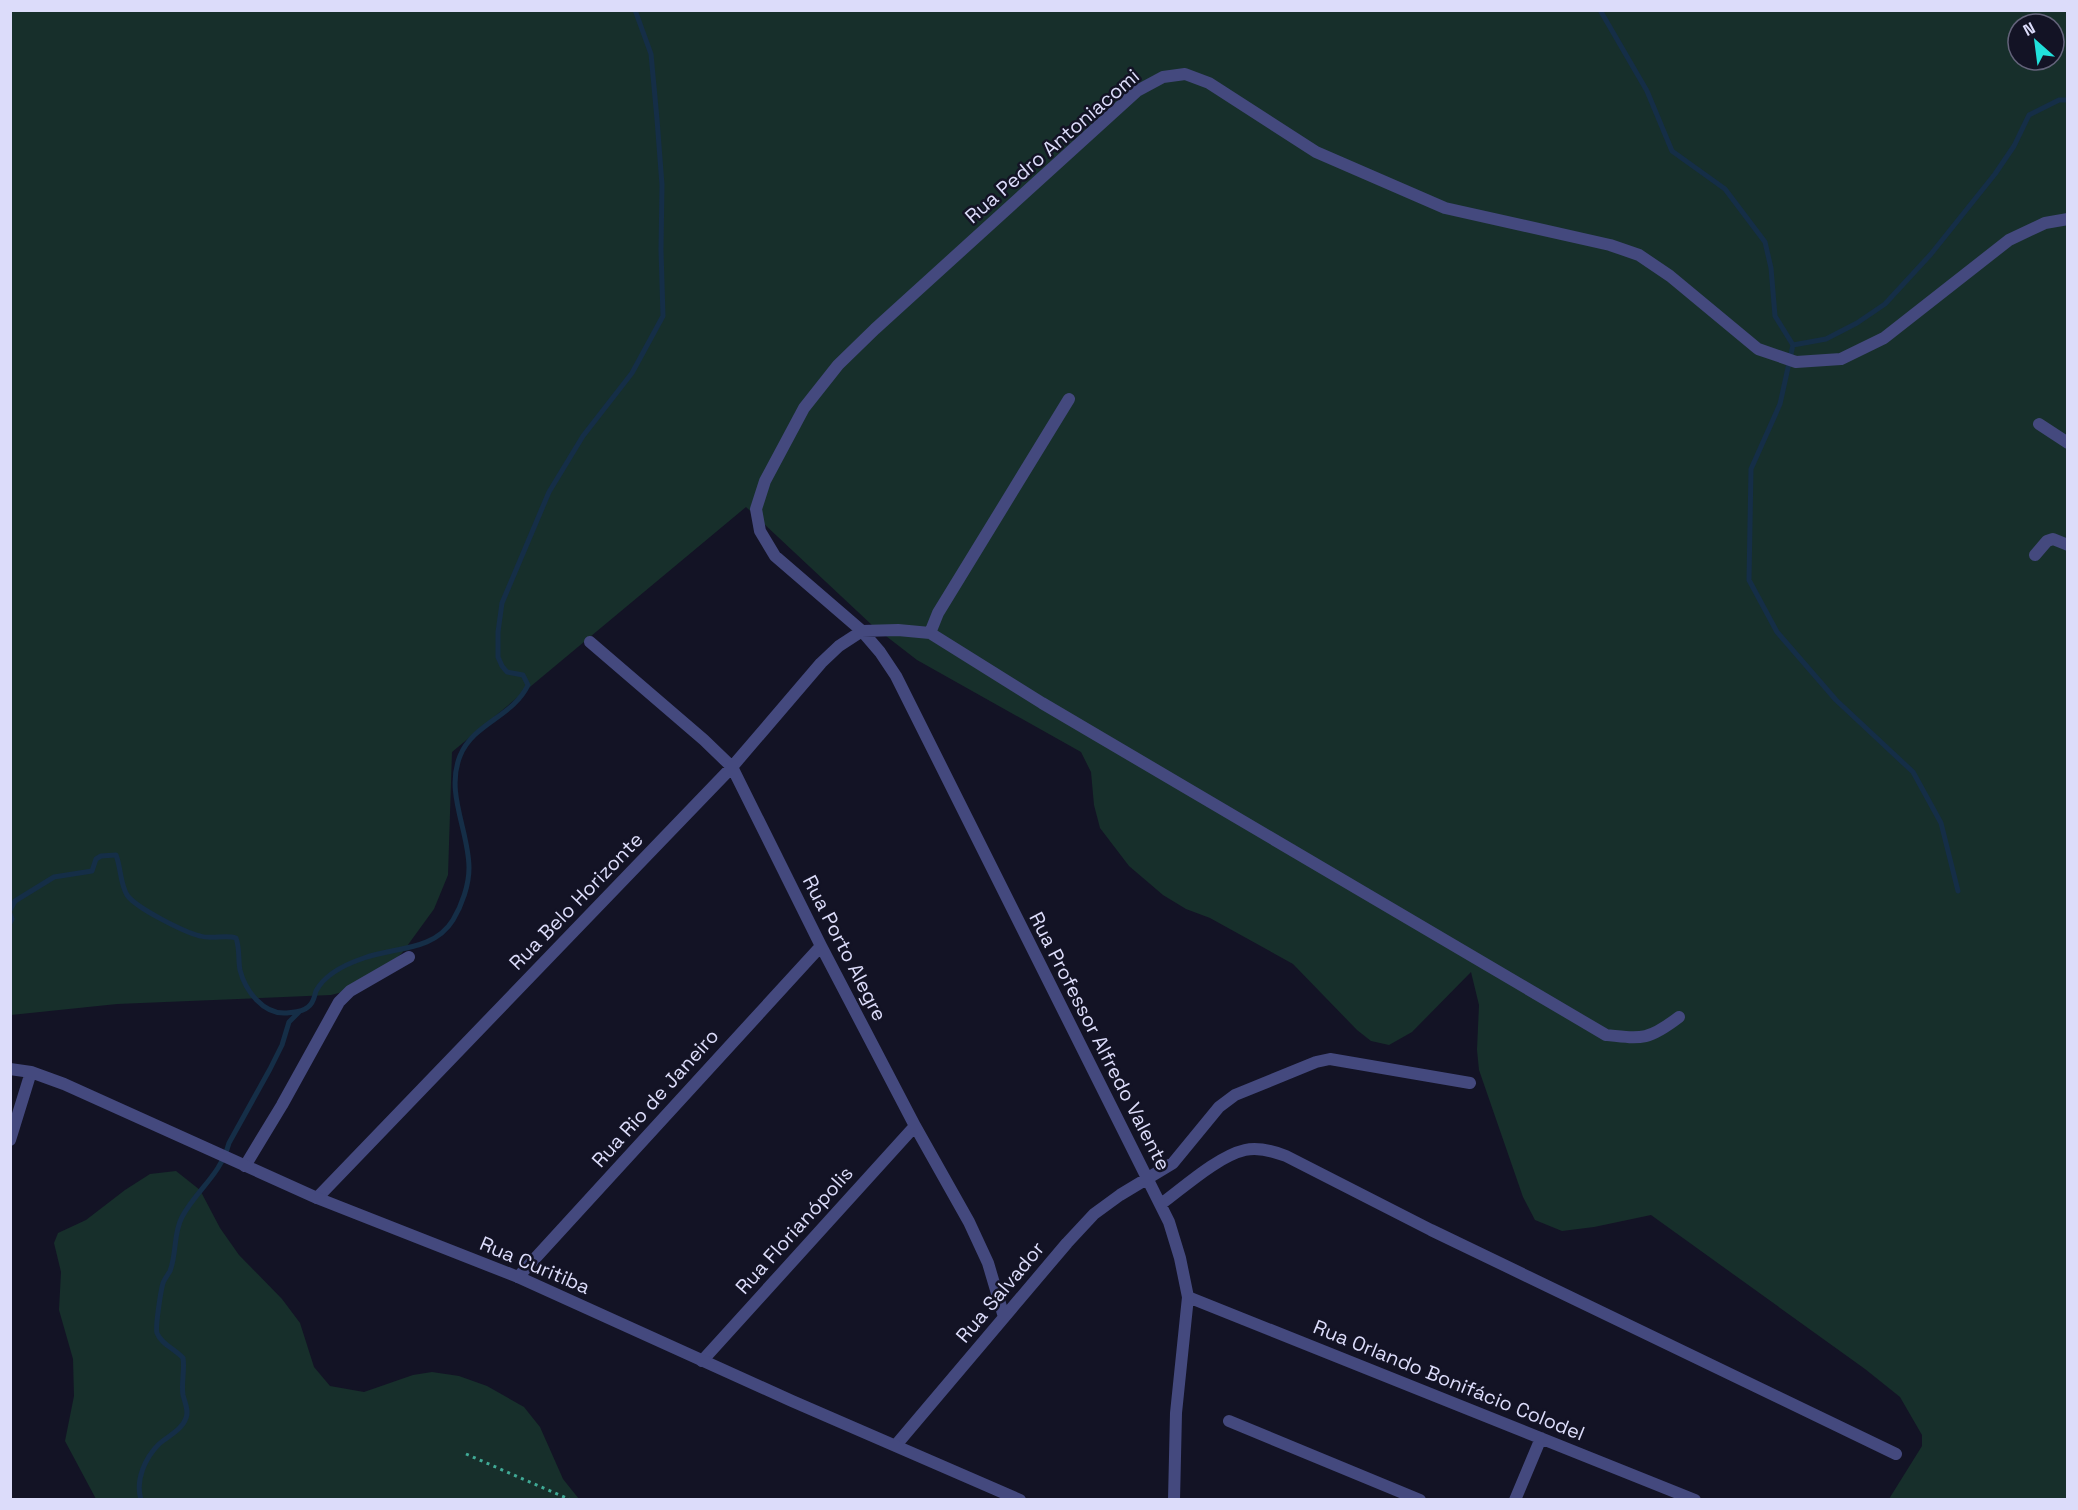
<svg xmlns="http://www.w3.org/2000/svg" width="2078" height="1510" font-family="'Space Grotesk',sans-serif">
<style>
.green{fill:#172f2b;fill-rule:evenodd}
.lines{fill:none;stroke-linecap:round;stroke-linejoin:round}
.stream{stroke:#152e47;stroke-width:5}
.path{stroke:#40aa96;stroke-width:3;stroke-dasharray:3 4.5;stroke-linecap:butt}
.minor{stroke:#44497e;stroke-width:12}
.tertiary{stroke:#44497e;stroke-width:12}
.labels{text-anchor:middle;stroke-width:5;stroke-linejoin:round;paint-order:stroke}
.street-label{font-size:20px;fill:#dcdcfa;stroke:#131325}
</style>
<rect width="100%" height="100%" fill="#131325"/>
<path class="green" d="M 11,11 L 2067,11 L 2067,1499 L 1889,1499 L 1922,1446 L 1922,1435 L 1900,1397 L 1865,1369 L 1651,1215 L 1594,1227 L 1562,1231 L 1535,1220 L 1523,1197 L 1479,1070 L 1477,1050 L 1479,1005 L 1471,972 L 1412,1032 L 1389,1045 L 1371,1041 L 1357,1030 L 1293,964 L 1210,918 L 1186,909 L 1163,895 L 1129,866 L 1100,828 L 1094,805 L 1091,772 L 1081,752 L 917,660 L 873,626 L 746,507 L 452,752 L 448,875 L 434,909 L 402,953 L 381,973 L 358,988 L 331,995 L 117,1004 L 11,1015 ZM 2018,24 L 2054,24 L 2054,60 L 2018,60 Z
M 176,1171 L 200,1190 L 220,1228 L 239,1255 L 282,1299 L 300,1323 L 314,1367 L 330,1386 L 364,1392 L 413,1375 L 432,1372 L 459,1376 L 487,1386 L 524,1407 L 540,1427 L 563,1479 L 579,1499 L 96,1499 L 65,1441 L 74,1396 L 73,1359 L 59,1310 L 61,1272 L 54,1243 L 58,1233 L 86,1220 L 125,1190 L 150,1174 Z"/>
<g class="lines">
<path class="stream" d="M 1600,10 L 1647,91 L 1672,151 L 1725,189 L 1765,242 L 1771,268 L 1775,316 L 1793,345 L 1780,404 L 1751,469 L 1749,580 L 1777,632 L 1836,700 L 1913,772 L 1941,823 L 1958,891
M 1793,345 L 1826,339 L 1857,323 L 1885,304 L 1931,254 L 1995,174 L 2014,146 L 2029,115 L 2059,100 L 2068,100
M 10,910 L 15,901 L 54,877 L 92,871 L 96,859 L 101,856 L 116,855 C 121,868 120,883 127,895 C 136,908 184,932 200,936 C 212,940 225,934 236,938 C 240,949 238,960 240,970 C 245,990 263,1015 287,1013 C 294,1012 303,1012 308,1007 C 314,1003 314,997 316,991 C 325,974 346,964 364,958 C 395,947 434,951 453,920 C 462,905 469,885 469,868 C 469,831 445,793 460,756 C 473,723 513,717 528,685 L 523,675 L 507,672 L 502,666 L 498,657 L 498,632 L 502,603 L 549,492 L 583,436 L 632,373 L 663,316 L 661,250 L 662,185 L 657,119 L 651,54 L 635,10
M 10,914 L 12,919 L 10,923
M 141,1500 C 135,1480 145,1458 159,1444 C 168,1436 182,1430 186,1418 C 189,1411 185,1403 183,1395 C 181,1383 185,1370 183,1358 C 175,1349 161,1344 157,1333 C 155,1327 161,1290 163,1283 C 165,1278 168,1275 170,1271 C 177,1253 173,1234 182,1217 C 197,1189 220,1176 229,1143 L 270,1069 L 282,1045 L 289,1022 L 299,1012"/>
<path class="path" d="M 466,1454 L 571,1500"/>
<path class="minor" d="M 2039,424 L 2068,443
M 2035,555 L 2047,541 L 2053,539 L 2068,545
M 862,631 L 898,630 L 930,633 L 938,613 L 1069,399
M 930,633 L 1042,703 L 1606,1035 C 1643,1039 1649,1040 1679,1017
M 590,642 L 704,740 L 732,767 L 821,946 L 915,1126 L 969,1222 L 988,1263 L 1004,1317
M 245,1166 L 282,1105 L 339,1002 L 350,991 L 409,957
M 317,1198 L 732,767 L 821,663 L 839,646 L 862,631
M 1161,1204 C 1183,1188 1218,1156 1245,1150 C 1259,1147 1273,1151 1286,1156 L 1431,1230 L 1896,1454
M 518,1277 L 821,946
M 1188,1297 L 1695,1500
M 702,1361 L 915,1126
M 1229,1421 L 1420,1500
M 896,1445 L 1067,1243 L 1094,1214 L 1120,1195 L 1173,1163 L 1219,1107 L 1235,1095 L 1316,1062 L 1330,1059 L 1470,1083
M 1174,1500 L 1176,1413 L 1188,1297 L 1180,1258 L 1169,1222 L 896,676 L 880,652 L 862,631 L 775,556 L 760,531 L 756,509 L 765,481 L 804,408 L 838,365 L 875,329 L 1137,91 L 1163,77 L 1185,74 L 1209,83 L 1316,152 L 1445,208 L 1610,245 L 1639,255 L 1670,276 L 1758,349 L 1796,362 L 1841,359 L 1884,338 L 2009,240 L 2045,223 L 2068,219
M 1515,1500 L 1541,1438"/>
<path class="tertiary" d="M 10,1069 L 31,1072 L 64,1084 L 317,1198 L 518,1277 L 792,1401 L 1020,1500
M 10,1140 L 31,1072"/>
</g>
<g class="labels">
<g class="street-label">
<text transform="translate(1052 146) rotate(-41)" y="7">Rua Pedro Antoniacomi</text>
<text transform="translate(576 901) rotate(-46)" y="7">Rua Belo Horizonte</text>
<text transform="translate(845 948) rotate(63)" y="7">Rua Porto Alegre</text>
<text transform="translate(1100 1041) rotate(63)" y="7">Rua Professor Alfredo Valente</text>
<text transform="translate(655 1098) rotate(-48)" y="7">Rua Rio de Janeiro</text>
<text transform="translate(794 1230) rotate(-48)" y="7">Rua Florianópolis</text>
<text transform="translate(535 1265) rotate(23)" y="7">Rua Curitiba</text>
<text transform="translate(1000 1292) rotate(-50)" y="7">Rua Salvador</text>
<text transform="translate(1449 1380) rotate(22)" y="7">Rua Orlando Bonifácio Colodel</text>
</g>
</g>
<rect width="2078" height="1510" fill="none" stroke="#dcdcfa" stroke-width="24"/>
<g transform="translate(2036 42) rotate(332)"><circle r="28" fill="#131325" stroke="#63637a" stroke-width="1.5"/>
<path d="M0-4.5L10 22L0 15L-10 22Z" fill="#21e1db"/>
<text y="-9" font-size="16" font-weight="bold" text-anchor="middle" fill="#dcdcfa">N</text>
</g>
</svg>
